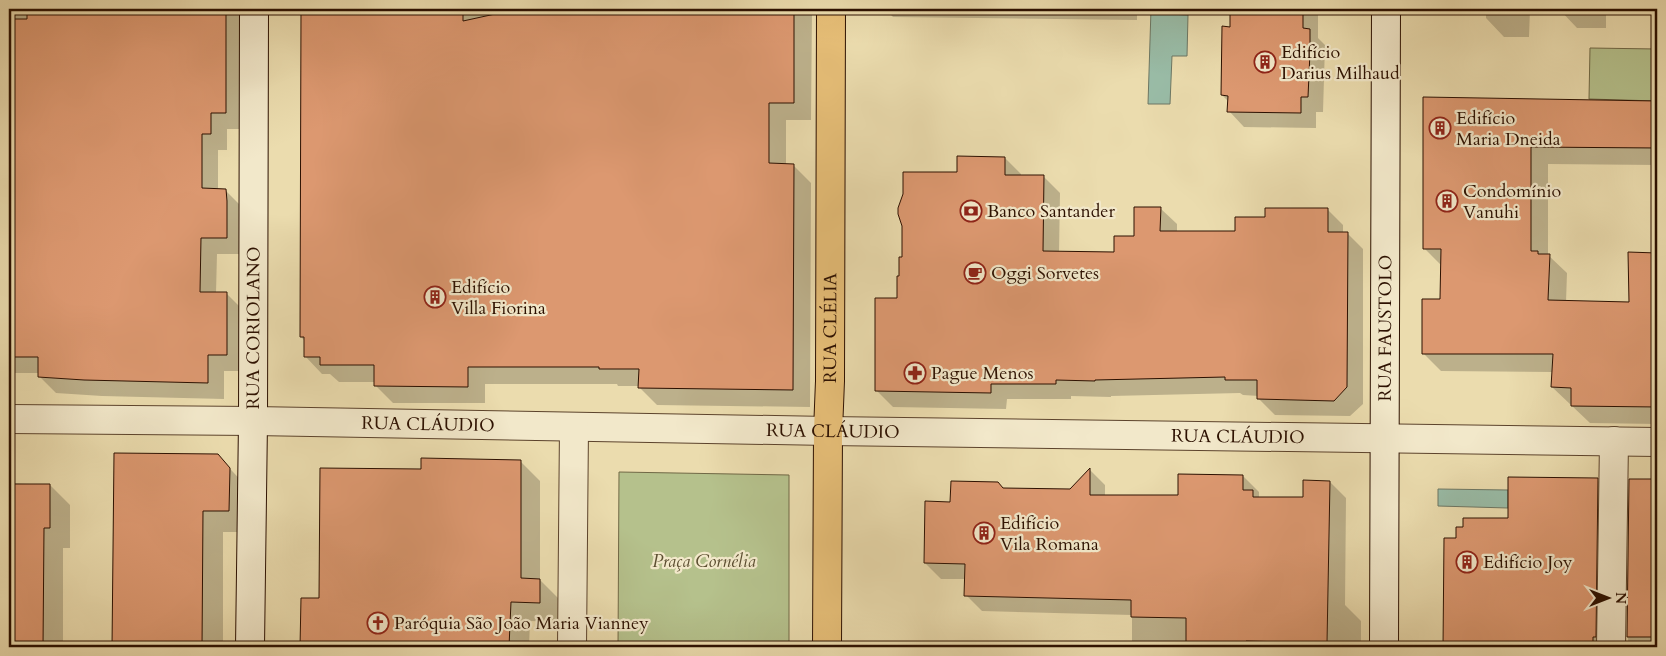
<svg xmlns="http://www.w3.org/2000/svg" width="1666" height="656" font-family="Cardo,serif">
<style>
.green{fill:#b5c18c;stroke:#706846}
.water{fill:#99bca7;stroke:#6d7764}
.shadow{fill:#0003}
.building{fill:#dc9870;stroke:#2c1000}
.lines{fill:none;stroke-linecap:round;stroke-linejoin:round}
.street-casing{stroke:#5c432c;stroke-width:30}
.secondary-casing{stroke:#2c1000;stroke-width:30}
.primary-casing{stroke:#2c1000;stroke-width:30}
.street{stroke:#f2e8ca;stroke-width:28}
.secondary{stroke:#f2e8ca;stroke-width:28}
.primary{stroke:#e6be77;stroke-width:28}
.labels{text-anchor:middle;stroke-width:4.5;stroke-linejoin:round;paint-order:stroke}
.poi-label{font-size:18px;fill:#2c1000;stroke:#f2e8ca;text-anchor:start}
.street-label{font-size:18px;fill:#2c1000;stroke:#f2e8ca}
.park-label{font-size:18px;font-style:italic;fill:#5c4e31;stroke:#f2e8ca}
</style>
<rect width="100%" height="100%" fill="#ebdcae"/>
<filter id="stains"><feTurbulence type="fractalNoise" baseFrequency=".004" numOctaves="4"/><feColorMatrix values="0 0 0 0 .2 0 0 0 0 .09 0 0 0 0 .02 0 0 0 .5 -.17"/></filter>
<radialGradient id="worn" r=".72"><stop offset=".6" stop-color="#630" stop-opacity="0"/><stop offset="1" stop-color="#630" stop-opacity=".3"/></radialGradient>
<path class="green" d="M 1590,48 L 1657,49 L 1657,101 L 1589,99 Z
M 619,472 L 789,475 L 789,647 L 618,647 Z"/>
<path class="water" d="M 1151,9 L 1168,9 L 1169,14 L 1188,15 L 1187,56 L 1172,56 L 1170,104 L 1148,104 Z
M 1438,489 L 1508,490 L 1508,508 L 1438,506 Z"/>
<path class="shadow" d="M 9,9 L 242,9 L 242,129 L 227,129 L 227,150 L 218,150 L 218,190 L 225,190 L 242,207 L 243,254 L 217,254 L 216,293 L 226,293 L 243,310 L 243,371 L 224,371 L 224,399 L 102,396 L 56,393 L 39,376 L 39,373 L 9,373 L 9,123 L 12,124 L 12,54 L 9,54 Z
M 302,9 L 812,9 L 811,120 L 786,120 L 786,165 L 793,165 L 811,183 L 810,407 L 657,405 L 640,388 L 640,386 L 618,386 L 617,384 L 485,384 L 485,403 L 393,403 L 375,385 L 376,382 L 339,382 L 330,374 L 322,374 L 305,356 L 305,341 L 301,337 Z
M 885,9 L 1137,9 L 1137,20 L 893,17 Z
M 1231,9 L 1318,9 L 1318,38 L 1325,45 L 1323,112 L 1316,112 L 1316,128 L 1244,127 L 1229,111 L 1229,102 L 1222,95 L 1231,28 Z
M 1486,9 L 1530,9 L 1529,37 L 1504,37 L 1486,18 Z
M 1559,9 L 1606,9 L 1606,28 L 1577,28 Z
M 1424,98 L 1657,102 L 1657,165 L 1548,164 L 1548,255 L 1567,273 L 1566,302 L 1630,303 L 1629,254 L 1657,254 L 1657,424 L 1590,423 L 1552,387 L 1553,372 L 1441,371 L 1423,353 L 1441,301 L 1442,266 L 1424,248 Z
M 1005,158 L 1021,174 L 1021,176 L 1043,176 L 1060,193 L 1059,253 L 1115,254 L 1135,238 L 1160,208 L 1177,224 L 1177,232 L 1236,232 L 1266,219 L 1327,209 L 1343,225 L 1343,233 L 1347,233 L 1363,249 L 1363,404 L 1350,416 L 1275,415 L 1259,399 L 1259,396 L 1243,395 L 1240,393 L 1111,396 L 1111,397 L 1071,396 L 1071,399 L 1007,399 L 1006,409 L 893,407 L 876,390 L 898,299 L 903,258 L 958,173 Z
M 115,454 L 217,455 L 250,490 L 250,532 L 223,532 L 223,647 L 114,647 Z
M 521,462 L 540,481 L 540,580 L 559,599 L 559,622 L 530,621 L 529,647 L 302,647 L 302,599 L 321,599 L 422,470 Z
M 1090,470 L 1105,485 L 1105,497 L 1179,497 L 1243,476 L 1259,492 L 1259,498 L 1304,498 L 1330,482 L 1346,498 L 1345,605 L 1361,621 L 1361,647 L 1132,647 L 1132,615 L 982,611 L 966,595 L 966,579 L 941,579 L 925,563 L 951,503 L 1003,489 L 1071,490 Z
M 1597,480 L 1612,494 L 1610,647 L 1444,647 L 1445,539 L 1457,539 L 1509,520 Z
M 1630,480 L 1657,481 L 1657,647 L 1628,647 Z
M 9,483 L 50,485 L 70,505 L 70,548 L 63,548 L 63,647 L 9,647 Z"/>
<path class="building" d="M 27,9 L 226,9 L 226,113 L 211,113 L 211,134 L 202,134 L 202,188 L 226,189 L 227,201 L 227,238 L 201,238 L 200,292 L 227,292 L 227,355 L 208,355 L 208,383 L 84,380 L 38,377 L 38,357 L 9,357 L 10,19 L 27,19 Z
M 301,9 L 463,9 L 463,21 L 518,9 L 721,11 L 721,9 L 794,9 L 794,103 L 769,103 L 769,163 L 794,164 L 793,390 L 638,388 L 639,369 L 599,369 L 599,367 L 468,367 L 468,387 L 374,386 L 374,365 L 320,365 L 320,357 L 304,357 L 304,337 L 300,337 Z
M 1230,9 L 1303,10 L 1303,28 L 1310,29 L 1310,52 L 1308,97 L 1301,97 L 1301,113 L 1227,112 L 1228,96 L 1221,95 L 1222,26 L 1230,27 Z
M 1423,97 L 1657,101 L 1657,148 L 1531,147 L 1531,251 L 1538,251 L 1538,254 L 1550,254 L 1548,300 L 1629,302 L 1628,252 L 1657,253 L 1657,407 L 1571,406 L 1571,388 L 1551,387 L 1553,354 L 1422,354 L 1422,299 L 1440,299 L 1441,249 L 1423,249 Z
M 957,156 L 1005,157 L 1005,175 L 1044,175 L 1043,251 L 1114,252 L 1114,236 L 1134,236 L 1134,207 L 1161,207 L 1160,231 L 1235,231 L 1235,217 L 1265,217 L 1265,208 L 1328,208 L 1328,232 L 1348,232 L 1347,387 L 1334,401 L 1257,399 L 1257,380 L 1225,380 L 1225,377 L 1095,380 L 1095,381 L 1056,380 L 1056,384 L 991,384 L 991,393 L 875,391 L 875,298 L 897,298 L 897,276 L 899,276 L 899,257 L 902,257 L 902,226 L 898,214 L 898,208 L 903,194 L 903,172 L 957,172 Z
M 114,453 L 218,454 L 230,468 L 229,511 L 203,511 L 202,647 L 112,647 Z
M 421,458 L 521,460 L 521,578 L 540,579 L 540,603 L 511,602 L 509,647 L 300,647 L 301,598 L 319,598 L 320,468 L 421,469 Z
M 1090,468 L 1090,495 L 1178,495 L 1178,474 L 1243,475 L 1243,490 L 1253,490 L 1253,497 L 1303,497 L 1303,480 L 1330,481 L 1327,643 L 1246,641 L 1246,643 L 1214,643 L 1214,647 L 1186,647 L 1186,618 L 1131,617 L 1131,600 L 964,596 L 965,564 L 924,563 L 925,501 L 950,502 L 951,481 L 998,482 L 1003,488 L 1070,489 Z
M 1508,477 L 1598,478 L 1596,637 L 1593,637 L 1593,647 L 1443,647 L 1444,538 L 1456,538 L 1456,527 L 1463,527 L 1463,518 L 1508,518 Z
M 1629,479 L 1657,479 L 1657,637 L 1627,637 Z
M 9,484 L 50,484 L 50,528 L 44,528 L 43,647 L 9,647 L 9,613 L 10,613 Z"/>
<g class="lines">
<g class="street-casing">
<g id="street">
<path id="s1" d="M 9,419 L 253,421 L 828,431 L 1657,442"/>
<path d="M 572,647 L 574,427"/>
<path d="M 1611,647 L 1614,441"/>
</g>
</g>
<g class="secondary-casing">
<g id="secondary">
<path id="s2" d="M 250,647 L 253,421 L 254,9"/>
<path id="s3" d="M 1384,647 L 1386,9"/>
</g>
</g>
<g class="primary-casing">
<g id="primary">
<path id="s4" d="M 827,647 L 828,431 L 830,381 L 831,9"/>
</g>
</g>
<use href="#street" class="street"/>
<use href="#secondary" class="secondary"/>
<use href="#primary" class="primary"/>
</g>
<defs>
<g id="building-ring" transform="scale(1.125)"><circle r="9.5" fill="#f2e8ca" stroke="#8f2418" stroke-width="1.5"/><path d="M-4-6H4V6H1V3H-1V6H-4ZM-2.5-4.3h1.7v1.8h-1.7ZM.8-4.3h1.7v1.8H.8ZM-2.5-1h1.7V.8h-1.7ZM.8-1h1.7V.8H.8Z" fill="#8f2418"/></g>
<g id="bank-ring" transform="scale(1.125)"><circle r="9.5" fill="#f2e8ca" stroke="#8f2418" stroke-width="1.5"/><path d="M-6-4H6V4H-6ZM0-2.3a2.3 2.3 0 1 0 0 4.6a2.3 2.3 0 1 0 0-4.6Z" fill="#8f2418"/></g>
<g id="cafe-ring" transform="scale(1.125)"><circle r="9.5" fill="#f2e8ca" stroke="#8f2418" stroke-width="1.5"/><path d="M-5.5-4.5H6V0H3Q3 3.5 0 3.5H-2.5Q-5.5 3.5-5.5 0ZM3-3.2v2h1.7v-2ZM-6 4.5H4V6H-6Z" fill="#8f2418"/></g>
<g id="pharmacy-ring" transform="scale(1.125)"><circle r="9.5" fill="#f2e8ca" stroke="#8f2418" stroke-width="1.5"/><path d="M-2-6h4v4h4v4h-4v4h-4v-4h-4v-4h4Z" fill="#8f2418"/></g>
<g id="church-ring" transform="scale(1.125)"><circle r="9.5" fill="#f2e8ca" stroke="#8f2418" stroke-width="1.5"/><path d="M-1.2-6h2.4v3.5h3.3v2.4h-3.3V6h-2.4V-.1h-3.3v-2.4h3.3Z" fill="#8f2418"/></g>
</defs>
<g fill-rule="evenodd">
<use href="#building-ring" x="1265" y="62"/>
<use href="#building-ring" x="1440" y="128"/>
<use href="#building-ring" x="1447" y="201"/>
<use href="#bank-ring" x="971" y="211"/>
<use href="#cafe-ring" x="975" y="273"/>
<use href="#building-ring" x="435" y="297"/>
<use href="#pharmacy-ring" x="915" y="373"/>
<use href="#building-ring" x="984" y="533"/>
<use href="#building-ring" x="1467" y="562"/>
<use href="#church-ring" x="378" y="623"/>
</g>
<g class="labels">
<g class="poi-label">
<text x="1281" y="58">Edifício<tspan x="1281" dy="21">Darius Milhaud</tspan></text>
<text x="1456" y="124">Edifício<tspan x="1456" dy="21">Maria Dneida</tspan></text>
<text x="1463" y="197">Condomínio<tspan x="1463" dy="21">Vanuhi</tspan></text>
<text x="987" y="217">Banco Santander</text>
<text x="991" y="279">Oggi Sorvetes</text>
<text x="451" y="293">Edifício<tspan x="451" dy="21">Villa Fiorina</tspan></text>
<text x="931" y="379">Pague Menos</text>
<text x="1000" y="529">Edifício<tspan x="1000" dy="21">Vila Romana</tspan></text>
<text x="1483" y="568">Edifício Joy</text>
<text x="394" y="629">Paróquia São João Maria Vianney</text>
</g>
<g class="street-label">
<text dy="6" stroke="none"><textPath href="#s2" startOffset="319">RUA CORIOLANO</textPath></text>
<text dy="6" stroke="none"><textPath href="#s4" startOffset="319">RUA CLÉLIA</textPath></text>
<text dy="6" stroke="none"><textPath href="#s3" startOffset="319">RUA FAUSTOLO</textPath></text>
<text dy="6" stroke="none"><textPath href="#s1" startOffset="419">RUA CLÁUDIO</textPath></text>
<text dy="6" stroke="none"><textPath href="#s1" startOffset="824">RUA CLÁUDIO</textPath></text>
<text dy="6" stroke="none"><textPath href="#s1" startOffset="1229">RUA CLÁUDIO</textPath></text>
</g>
<g class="park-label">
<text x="704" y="567">Praça Cornélia</text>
</g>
</g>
<rect width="1666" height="656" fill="none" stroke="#ebdcae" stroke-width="30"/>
<rect x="10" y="10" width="1646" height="636" fill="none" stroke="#2c1000" stroke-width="2.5"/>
<rect x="15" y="15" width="1636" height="626" fill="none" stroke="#2c1000"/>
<g transform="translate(1608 598) rotate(90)" stroke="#f2e8ca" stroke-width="4" paint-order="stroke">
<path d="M0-4L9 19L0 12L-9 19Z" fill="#2c1000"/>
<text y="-8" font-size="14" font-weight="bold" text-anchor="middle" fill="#2c1000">N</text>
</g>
<rect width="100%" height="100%" filter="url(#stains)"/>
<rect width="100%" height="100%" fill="url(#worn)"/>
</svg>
